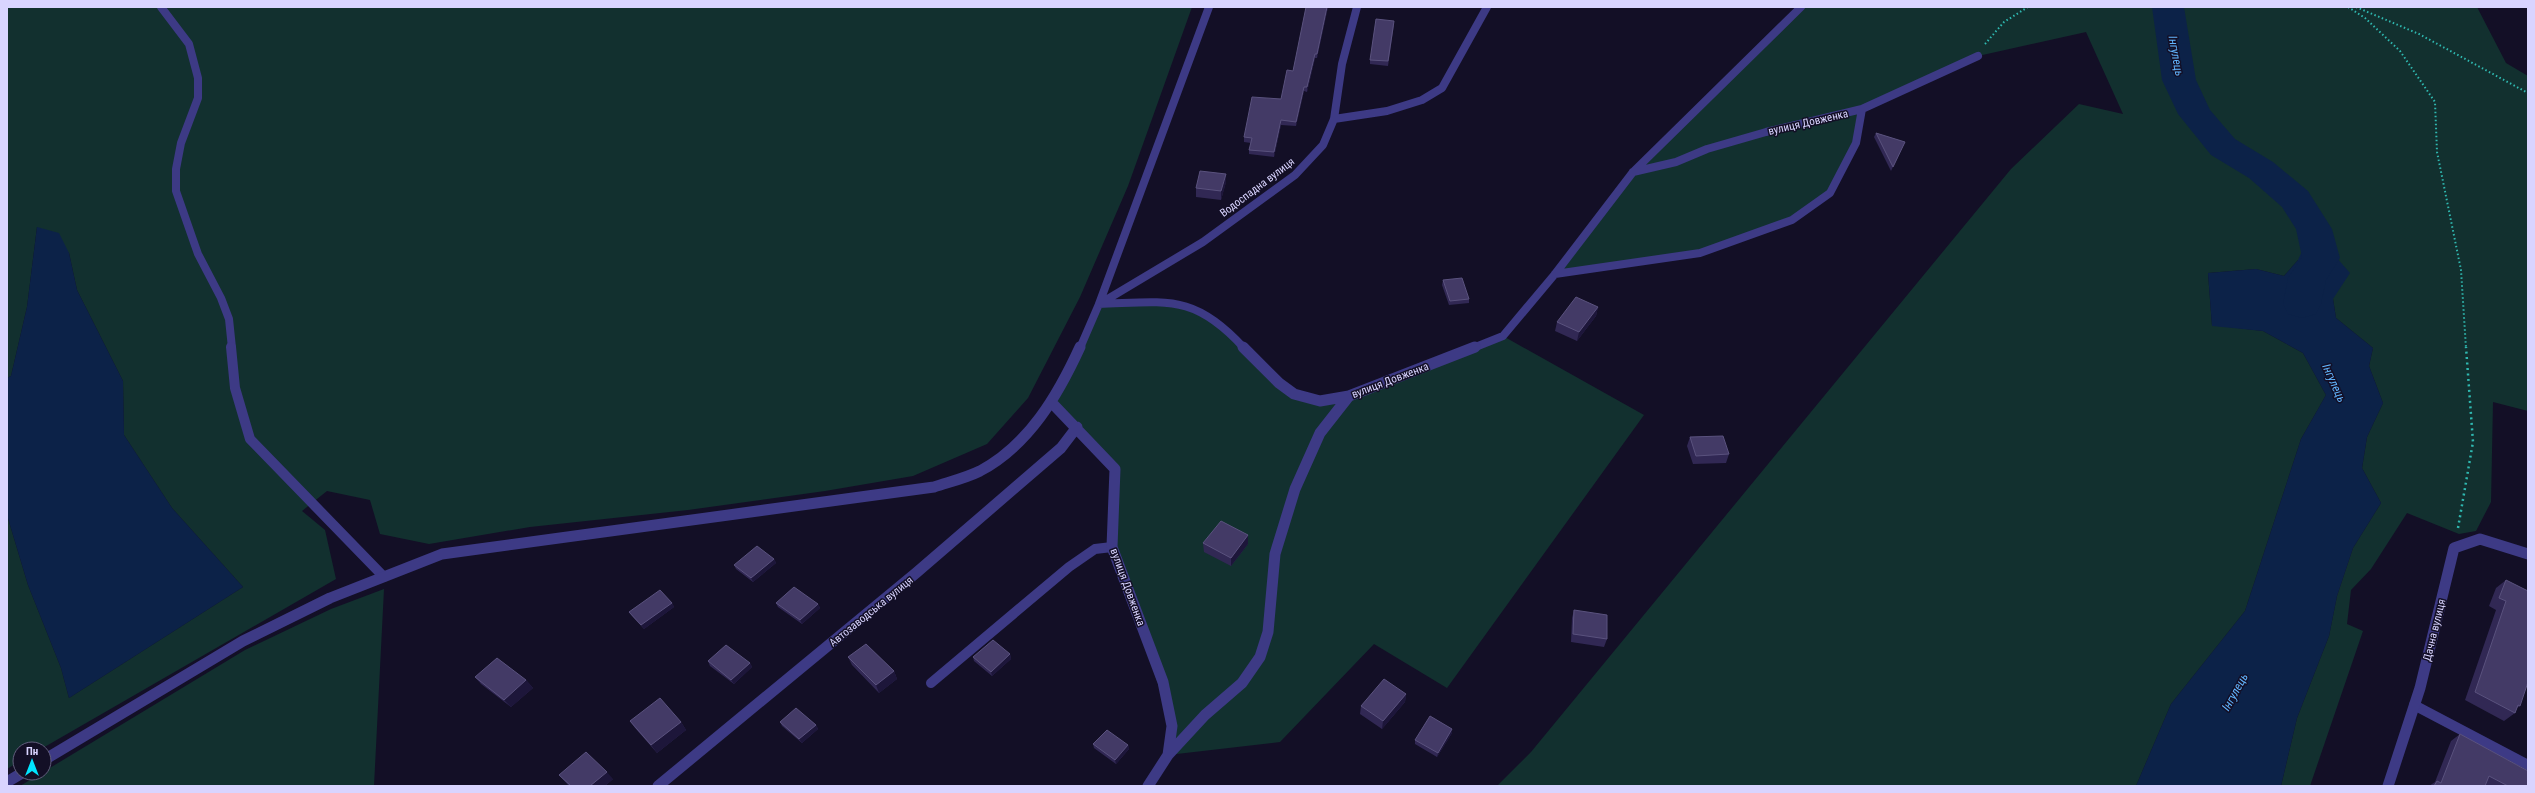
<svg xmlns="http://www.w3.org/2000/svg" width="2535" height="793" font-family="'Roboto Condensed',sans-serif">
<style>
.green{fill:#12302f}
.water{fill:#0c2248}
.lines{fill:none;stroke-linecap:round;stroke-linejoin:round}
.river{fill:#0c2248;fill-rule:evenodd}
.path-far1{stroke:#2fb8b0;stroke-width:2;stroke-dasharray:1.5 2.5;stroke-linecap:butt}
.path{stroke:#2fb8b0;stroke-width:2.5;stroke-dasharray:2 3.5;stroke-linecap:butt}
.service-far1{stroke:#3d3a85;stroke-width:8}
.service{stroke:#3d3a85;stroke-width:10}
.minor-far1{stroke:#3d3a85;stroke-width:8}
.minor{stroke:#3d3a85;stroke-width:11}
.wall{fill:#312854}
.shaded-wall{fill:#1d163a}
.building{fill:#433a66;stroke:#5a527e}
.labels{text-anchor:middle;stroke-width:3;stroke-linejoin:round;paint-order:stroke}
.street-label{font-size:11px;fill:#d9d4ff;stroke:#130f26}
.water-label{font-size:12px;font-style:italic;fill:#62b6ff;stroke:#130f26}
</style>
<rect width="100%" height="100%" fill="#130f26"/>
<path class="green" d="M 7,7 L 1192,7 L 1128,186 L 1080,297 L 1028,398 L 987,444 L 913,476 L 825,491 L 688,510 L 530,527 L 429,544 L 380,534 L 370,500 L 327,491 L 302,511 L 325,530 L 336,579 L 41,749 L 20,749 L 20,761 L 7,769 L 7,515 L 28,585 L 61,668 L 69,698 L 243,587 L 172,508 L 124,435 L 123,381 L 77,290 L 69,253 L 37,227 L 27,307 L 11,376 L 7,378 Z
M 1801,7 L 2477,7 L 2506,63 L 2528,76 L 2528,411 L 2493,402 L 2491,502 L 2476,531 L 2459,534 L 2407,513 L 2371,569 L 2351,590 L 2347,624 L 2363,631 L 2310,786 L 2281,786 L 2297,718 L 2329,636 L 2337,596 L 2353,548 L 2381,503 L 2362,468 L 2367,437 L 2383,403 L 2369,366 L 2373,348 L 2336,318 L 2333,299 L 2298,260 L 2284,276 L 2256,269 L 2208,273 L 2212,325 L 2263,331 L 2303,353 L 2326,395 L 2301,439 L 2245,611 L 2171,704 L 2136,786 L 1497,786 L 1531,752 L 2011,169 L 2079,104 L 2123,114 L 2086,32 L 1978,56 L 1862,109 L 1856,143 L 1830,193 L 1792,220 L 1700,253 L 1555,274 L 1633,172 Z
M 1162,303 L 1214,317 L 1294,394 L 1329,402 L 1503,336 L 1644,415 L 1447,688 L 1374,644 L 1280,742 L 1168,755 L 1172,726 L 1112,547 L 1115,469 L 1052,403 L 1099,304 Z
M 384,589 L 374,786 L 20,786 L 245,650 L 331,609 Z"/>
<path class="water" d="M 37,227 L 59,233 L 69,253 L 77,290 L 123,381 L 124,435 L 172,508 L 243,587 L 69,698 L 61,668 L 28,585 L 7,515 L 7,378 L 11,376 L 27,307 Z
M 2304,247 L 2336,257 L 2350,273 L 2333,299 L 2336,318 L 2373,348 L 2369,366 L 2383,403 L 2367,437 L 2362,468 L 2381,503 L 2353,548 L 2337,596 L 2329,636 L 2297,718 L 2281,786 L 2136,786 L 2171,704 L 2245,611 L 2301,439 L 2326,395 L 2303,353 L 2263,331 L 2212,326 L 2208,273 L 2256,269 L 2284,276 L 2298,260 Z"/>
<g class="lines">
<path class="river" d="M 2152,7 L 2184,7 L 2196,80 L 2210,110 L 2235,139 L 2273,162 L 2308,191 L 2332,229 L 2340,258 L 2326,280 L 2321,304 L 2316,314 L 2302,318 L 2288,314 L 2283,304 L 2288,278 L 2302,257 L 2296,229 L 2282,207 L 2249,178 L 2211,155 L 2178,114 L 2162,80 Z"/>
<path class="path-far1" d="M 2348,7 L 2365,18 L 2400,51 L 2435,102 L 2437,152 L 2461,270 L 2466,348
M 2356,7 L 2419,34 L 2528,93
M 1985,44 L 2004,22 L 2028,7"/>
<path class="path" d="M 2458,528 L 2473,442 L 2466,347"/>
<path class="service-far1" d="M 161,7 L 189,44 L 198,78 L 198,98 L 181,143 L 176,169 L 176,191 L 198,254 L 221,298 L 229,319 L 232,348"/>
<path class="service" d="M 231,347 L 235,388 L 250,439 L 384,577
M 931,683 L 1069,567 L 1095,549 L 1112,547
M 2414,705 L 2528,765"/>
<path class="minor-far1" d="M 1334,119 L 1387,111 L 1422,100 L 1442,88 L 1487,7
M 1633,172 L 1676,162 L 1707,149 L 1766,132 L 1862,109 L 1978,56
M 1555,274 L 1700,253 L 1792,220 L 1830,193 L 1856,143 L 1862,109
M 1101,303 L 1203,242 L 1295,175 L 1323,145 L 1334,119 L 1342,64 L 1357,7
M 1099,304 C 1167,302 1194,293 1244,348
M 1080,348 L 1099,304 L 1209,7
M 1473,348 L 1503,336 L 1555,274 L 1633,172 L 1801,7"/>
<path class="minor" d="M 1243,347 L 1279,383 L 1294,394 L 1320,401 L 1349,396 L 1475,347
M 1052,403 L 1115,469 L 1112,547 L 1163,682 L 1172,726 L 1168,755 L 1148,786
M 1168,755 L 1205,715 L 1242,683 L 1260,657 L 1268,632 L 1275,554 L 1295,489 L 1320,433 L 1349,396
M 44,760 L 243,641 L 330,598 L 442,554 L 934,487 C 949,482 966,478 980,471 C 1029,445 1058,395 1080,347
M 7,782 L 22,773
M 658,786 L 916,573 L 1061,448 L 1077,427
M 2388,786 L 2420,688 L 2454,548 L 2480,539 L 2528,554"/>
</g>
<path class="wall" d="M 1328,7 L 1317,58 L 1315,58 L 1307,92 L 1304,91 L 1296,126 L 1281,125 L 1274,157 L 1249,154 L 1249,150 L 1251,143 L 1244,142 L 1244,137 L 1281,99 L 1293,71 Z
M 1394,25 L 1388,66 L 1370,64 L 1370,60 Z
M 1876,133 L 1905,142 L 1891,171 L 1874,137 Z
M 1226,182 L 1221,200 L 1196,197 L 1196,188 Z
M 1443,280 L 1469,299 L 1469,303 L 1449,305 L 1442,285 Z
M 1598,307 L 1596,316 L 1577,341 L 1555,331 L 1557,322 Z
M 1690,437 L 1729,454 L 1726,463 L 1693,464 L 1687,446 Z
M 1248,535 L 1248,544 L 1231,566 L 1204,552 L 1203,543 Z
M 774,559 L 776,563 L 753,582 L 736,569 L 734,565 Z
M 2506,580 L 2520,706 L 2517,708 L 2515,713 L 2504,721 L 2465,700 L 2496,610 L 2489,606 L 2496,588 Z
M 672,603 L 674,607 L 644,629 L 632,616 L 629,612 Z
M 776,603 L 818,604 L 820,608 L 802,624 L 778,607 Z
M 1574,610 L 1607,639 L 1604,647 L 1571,642 L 1572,618 Z
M 1010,654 L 1011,659 L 992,676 L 974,661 L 973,657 Z
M 848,657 L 894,671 L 897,679 L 879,693 L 852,665 Z
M 708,661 L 750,663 L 752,667 L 734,684 L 710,666 Z
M 475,677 L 526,680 L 533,688 L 511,707 L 481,684 Z
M 1406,694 L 1405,702 L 1382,729 L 1360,714 L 1361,706 Z
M 630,721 L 681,722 L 686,730 L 657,753 L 635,728 Z
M 780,722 L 816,725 L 818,729 L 802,743 L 782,726 Z
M 1452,729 L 1452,733 L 1437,757 L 1415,744 L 1415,740 Z
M 2460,734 L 2528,786 L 2429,786 L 2435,782 L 2451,741 Z
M 1093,744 L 1128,745 L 1129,749 L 1116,764 L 1094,748 Z
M 559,775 L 613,779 L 605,786 L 569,786 Z"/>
<path class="shaded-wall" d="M 1327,7 L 1328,7 L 1317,58 L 1317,54 Z
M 1315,54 L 1315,58 L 1307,92 L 1307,87 Z
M 1304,87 L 1304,91 L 1296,126 L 1296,122 Z
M 1281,120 L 1281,125 L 1274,157 L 1274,152 Z
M 1226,174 L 1226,182 L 1221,200 L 1221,191 Z
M 1598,307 L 1596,316 L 1577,341 L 1579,332 Z
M 1248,535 L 1248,544 L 1231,566 L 1231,558 Z
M 774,559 L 776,563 L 753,582 L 751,578 Z
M 672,603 L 674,607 L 644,629 L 641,625 Z
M 818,604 L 820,608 L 802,624 L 800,620 Z
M 1010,654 L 1011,659 L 992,676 L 991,672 Z
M 750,663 L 752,667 L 734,684 L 731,680 Z
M 894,671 L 897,679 L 879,693 L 876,685 Z
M 526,680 L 533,688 L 511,707 L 504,700 Z
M 1406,694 L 1405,702 L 1382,729 L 1383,721 Z
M 681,722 L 686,730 L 657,753 L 651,745 Z
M 816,725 L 818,729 L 802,743 L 799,739 Z
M 1452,729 L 1452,733 L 1437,757 L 1438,753 Z
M 1128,745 L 1129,749 L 1116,764 L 1115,760 Z
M 607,772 L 613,779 L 605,786 L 590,786 Z"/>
<path class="building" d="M 1306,7 L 1327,7 L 1317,54 L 1315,54 L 1307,87 L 1304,87 L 1296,122 L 1281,120 L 1274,152 L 1249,150 L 1252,138 L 1244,137 L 1252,97 L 1281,99 L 1287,70 L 1293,71 Z
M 1376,19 L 1394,21 L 1388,61 L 1370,60 Z
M 1876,133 L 1905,142 L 1893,167 Z
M 1200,171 L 1226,174 L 1221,191 L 1196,188 Z
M 1462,278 L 1469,299 L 1450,301 L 1443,280 Z
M 1576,297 L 1598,307 L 1579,332 L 1557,322 Z
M 1723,436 L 1729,454 L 1696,456 L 1690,437 Z
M 1221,521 L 1248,535 L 1231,558 L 1203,543 Z
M 757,546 L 774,559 L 751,578 L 734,565 Z
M 2506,580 L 2528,591 L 2528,682 L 2520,706 L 2518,705 L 2515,713 L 2475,692 L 2506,601 L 2499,598 Z
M 794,587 L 818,604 L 800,620 L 776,603 Z
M 660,590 L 672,603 L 641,625 L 629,612 Z
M 1574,610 L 1607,615 L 1607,639 L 1573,634 Z
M 993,640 L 1010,654 L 991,672 L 973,657 Z
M 866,644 L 894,671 L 876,685 L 848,657 Z
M 726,645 L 750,663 L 731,680 L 708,661 Z
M 497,658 L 526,680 L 504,700 L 475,677 Z
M 1384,679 L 1406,694 L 1383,721 L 1361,706 Z
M 660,698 L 681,722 L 651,745 L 630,721 Z
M 796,708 L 816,725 L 799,739 L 780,722 Z
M 1430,716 L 1452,729 L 1438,753 L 1415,740 Z
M 1107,730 L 1128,745 L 1115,760 L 1093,744 Z
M 2460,734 L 2528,771 L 2528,786 L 2508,786 L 2489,776 L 2485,786 L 2434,786 L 2437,781 L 2441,783 Z
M 586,752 L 607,772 L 590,786 L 571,786 L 559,775 Z"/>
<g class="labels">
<g class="street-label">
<text transform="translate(1808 122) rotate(-13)" y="4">вулиця Довженка</text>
<text transform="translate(1257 187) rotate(-37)" y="4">Водоспадна вулиця</text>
<text transform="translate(1390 380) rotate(-21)" y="4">вулиця Довженка</text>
<text transform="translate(1128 587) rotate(70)" y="4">вулиця Довженка</text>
<text transform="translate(871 611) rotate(-39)" y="4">Автозаводська вулиця</text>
<text transform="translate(2434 630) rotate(-76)" y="4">Дачна вулиця</text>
</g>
<g class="water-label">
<text transform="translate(2176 56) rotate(80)" y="4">Інгулець</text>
<text transform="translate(2334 383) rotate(66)" y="4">Інгулець</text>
<text transform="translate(2235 692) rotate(-61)" y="4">Інгулець</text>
</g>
</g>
<rect width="2535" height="793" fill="none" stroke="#d9d4ff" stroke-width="16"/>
<g transform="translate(32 761)"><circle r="19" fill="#130f26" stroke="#625e7d"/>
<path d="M0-3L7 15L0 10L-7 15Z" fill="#00e5ff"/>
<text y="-6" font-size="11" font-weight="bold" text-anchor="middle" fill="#d9d4ff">Пн</text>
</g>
</svg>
